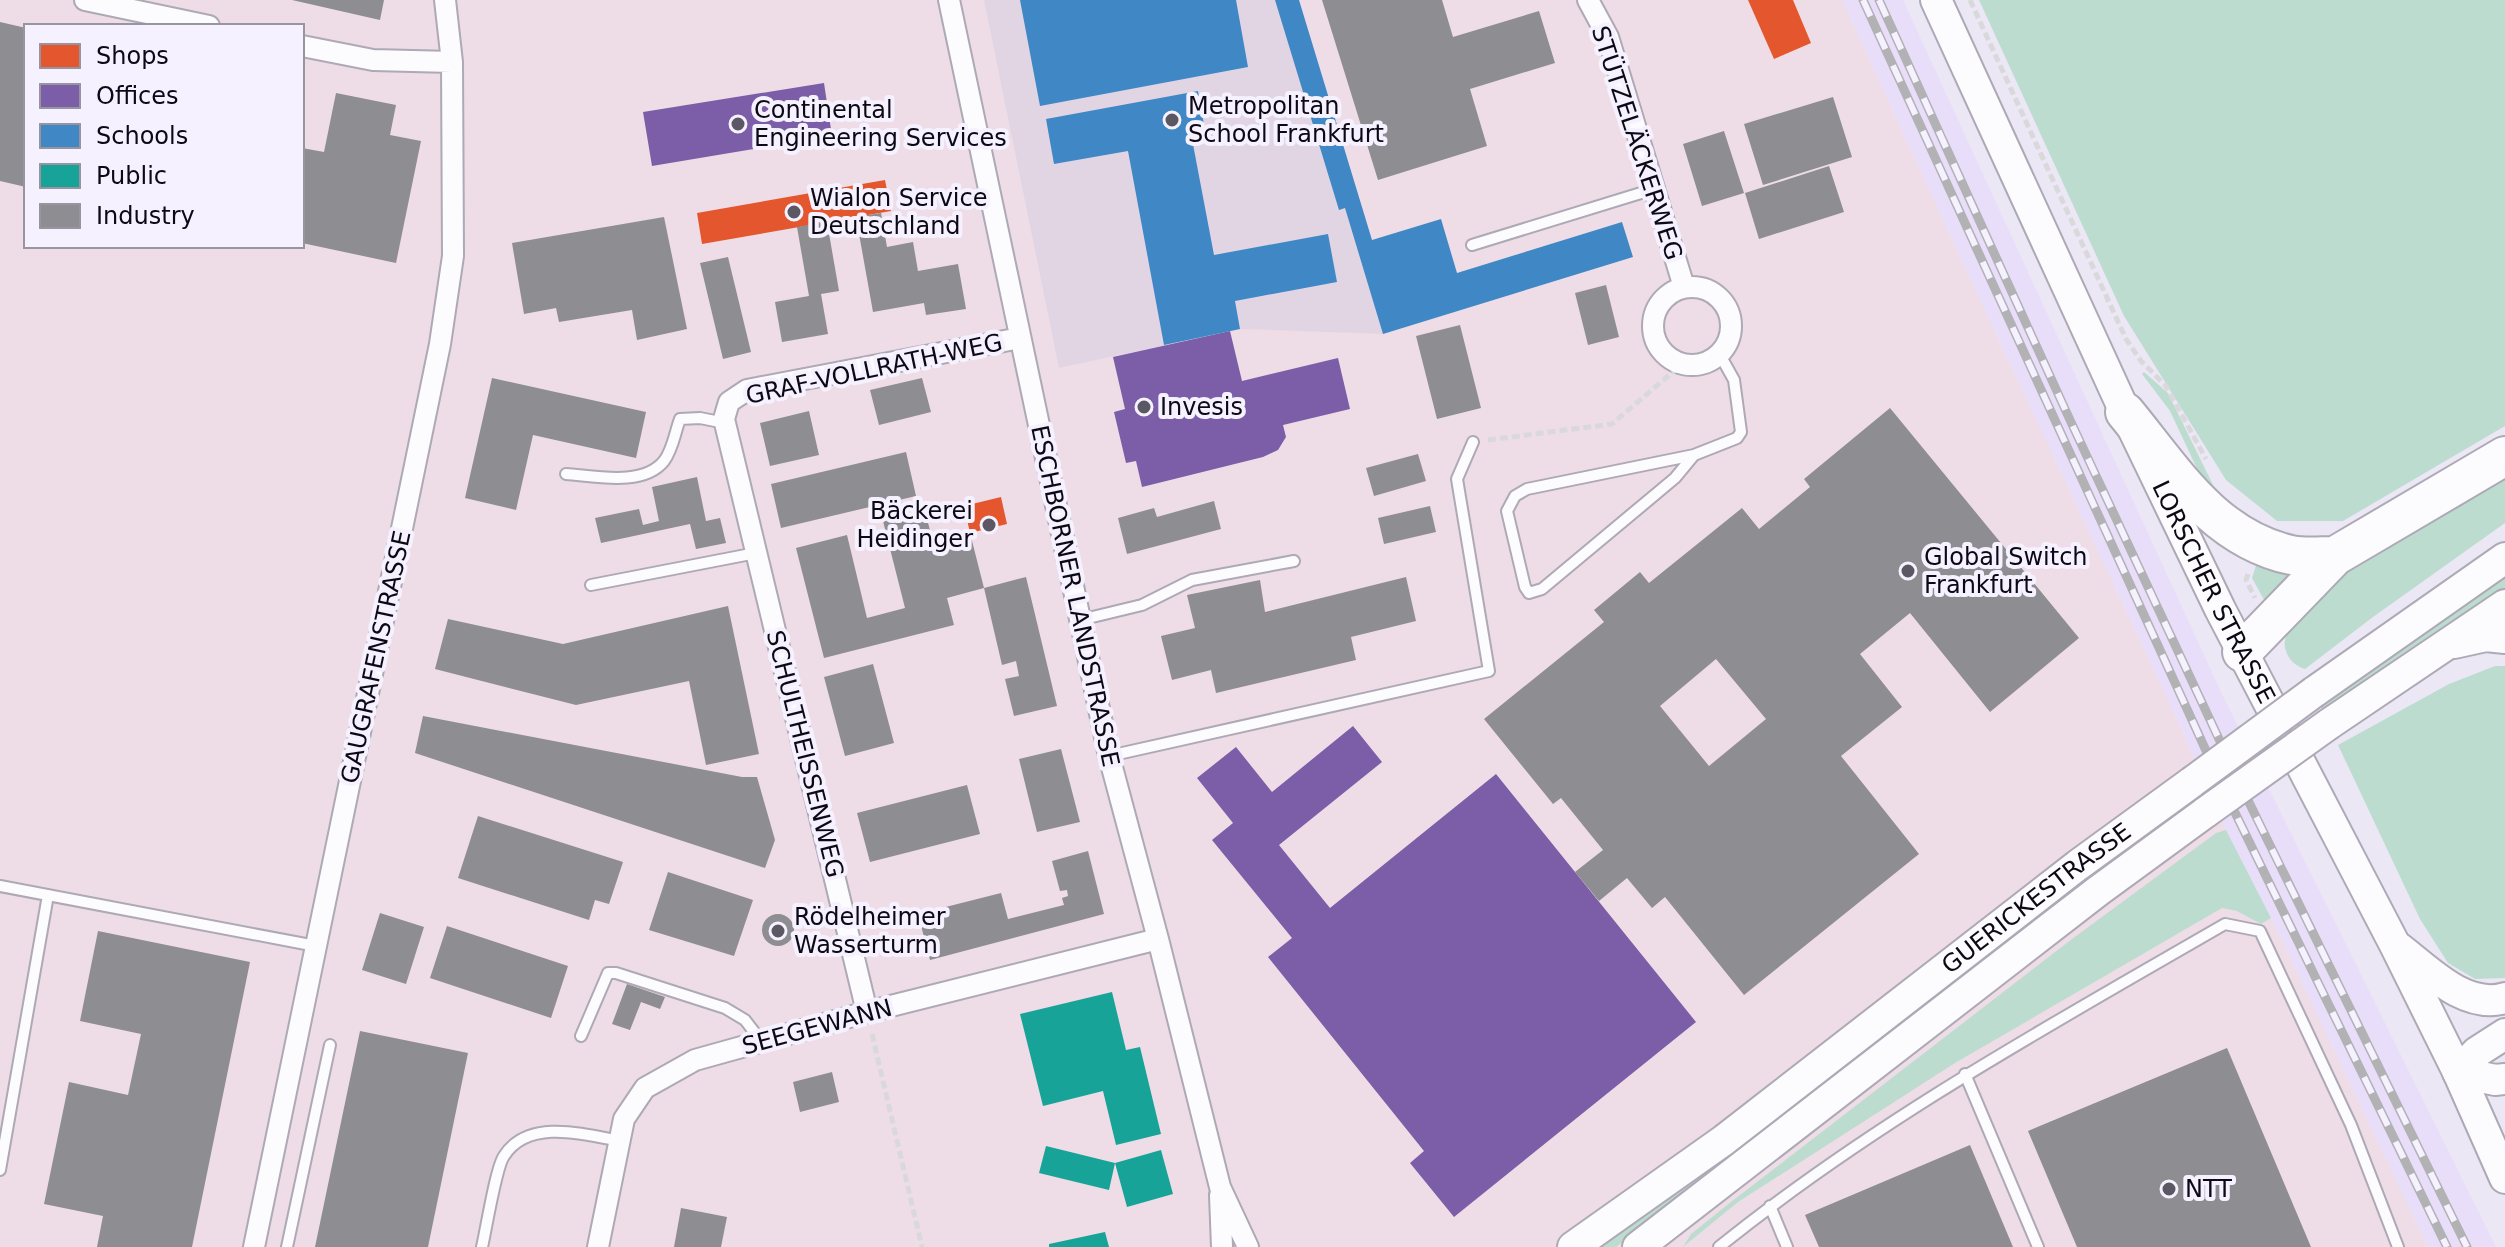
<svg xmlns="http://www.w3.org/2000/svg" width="2505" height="1247" font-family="'DejaVu Sans',sans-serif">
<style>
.built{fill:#e8def9}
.industrial{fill:#eedde6;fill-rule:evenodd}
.education{fill:#e1d5e4}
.green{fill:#bddcd0}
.shops{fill:#e4572e}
.offices{fill:#7b5ea7}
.schools{fill:#3f88c5}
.public{fill:#17a398}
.industry{fill:#8d8d92;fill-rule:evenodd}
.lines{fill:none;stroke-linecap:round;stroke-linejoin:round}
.service-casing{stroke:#ada9b5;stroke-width:14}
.minor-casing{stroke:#ada9b5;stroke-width:24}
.secondary-casing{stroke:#ada9b5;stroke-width:34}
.motorway-casing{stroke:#ada9b5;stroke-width:42}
.path{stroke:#d9d9dc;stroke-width:5;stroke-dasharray:8 4;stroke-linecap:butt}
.service{stroke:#fcfbfe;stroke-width:10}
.minor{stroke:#fcfbfe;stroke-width:20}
.secondary{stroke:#fcfbfe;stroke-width:30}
.motorway{stroke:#fcfbfe;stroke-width:38}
.rail-casing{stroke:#b2b1b4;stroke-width:9}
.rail{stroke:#f5f1fe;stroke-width:6;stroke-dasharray:18;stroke-linecap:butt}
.secondary-bridge-casing{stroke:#ada9b5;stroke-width:34;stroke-linecap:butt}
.secondary-bridge{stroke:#fcfbfe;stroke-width:30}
.poi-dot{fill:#5b5763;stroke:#f5f1fe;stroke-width:3}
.labels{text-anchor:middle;stroke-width:8;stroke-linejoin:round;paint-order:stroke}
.poi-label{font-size:24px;fill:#0d0914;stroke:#f5f1fe;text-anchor:start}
.street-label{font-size:24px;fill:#0d0914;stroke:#f5f1fe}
</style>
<rect width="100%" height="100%" fill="#ece7f5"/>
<path class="built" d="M 1842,0 L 1903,0 L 2221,692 L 2496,1247 L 2428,1247 L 2271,918 L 2226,830 L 2172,709 L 1965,268 Z"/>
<path class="industrial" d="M 0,0 L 1842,0 L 1965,268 L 2172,709 L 2226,830 L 2271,918 L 2428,1247 L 0,1247 ZM 26,26 L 302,26 L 302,246 L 26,246 Z"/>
<path class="education" d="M 984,0 L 1299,0 L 1399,329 L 1383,334 L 1240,329 L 1059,368 Z"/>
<path class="green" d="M 1979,0 L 2505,0 L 2505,426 L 2343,521 L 2277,521 L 2226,480 L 2124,316 Z
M 2144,372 L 2168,393 L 2213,485 L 2252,529 L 2200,475 L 2170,411 L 2142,374 Z
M 2505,474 L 2505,523 L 2373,617 L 2305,669 C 2294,665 2288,659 2285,648 C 2275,599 2465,499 2505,474 Z
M 2259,556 L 2311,564 L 2268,607 L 2252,578 Z
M 2505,571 L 2505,589 L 2324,713 L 2319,703 Z
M 2495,666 L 2505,666 L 2505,978 L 2475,979 L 2448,963 L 2420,919 L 2338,745 L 2449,684 Z
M 2197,793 L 2201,800 L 1616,1247 L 1593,1247 Z
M 2226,830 L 2271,918 L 2261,924 L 2237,911 L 2222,908 L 1955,1063 L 1738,1202 L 1683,1247 L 1691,1234 L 1722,1209 L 2072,939 L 2216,833 Z"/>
<path class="shops" d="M 1748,0 L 1793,0 L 1811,43 L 1774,59 Z
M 885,180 L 891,211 L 702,244 L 697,213 Z
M 1001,497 L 1007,524 L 970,533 L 964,506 Z"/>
<path class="offices" d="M 824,83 L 832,136 L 652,166 L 643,112 Z
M 1230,331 L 1242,381 L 1338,358 L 1350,409 L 1283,425 L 1286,437 L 1278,450 L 1263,457 L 1142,487 L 1136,461 L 1126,463 L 1114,412 L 1125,409 L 1113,357 Z
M 1353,726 L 1382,762 L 1279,845 L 1330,908 L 1496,774 L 1696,1022 L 1454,1217 L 1410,1163 L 1424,1151 L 1268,957 L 1292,938 L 1212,840 L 1233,823 L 1197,778 L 1236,747 L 1272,792 Z"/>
<path class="schools" d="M 1020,0 L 1236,0 L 1248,67 L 1040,106 Z
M 1275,0 L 1299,0 L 1372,240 L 1441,219 L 1457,273 L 1622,222 L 1633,257 L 1383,334 L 1345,208 L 1339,210 Z
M 1198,91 L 1206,136 L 1192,139 L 1214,255 L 1328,234 L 1337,282 L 1235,301 L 1240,329 L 1164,345 L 1128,151 L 1054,164 L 1046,119 Z"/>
<path class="public" d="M 1112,992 L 1126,1050 L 1140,1047 L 1161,1134 L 1116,1145 L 1103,1091 L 1043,1106 L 1020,1014 Z
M 1046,1146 L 1115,1163 L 1109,1190 L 1039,1173 Z
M 1161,1150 L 1173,1194 L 1127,1207 L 1115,1163 Z
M 1105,1232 L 1109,1247 L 1049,1247 L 1049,1244 Z"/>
<path class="industry" d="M 292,0 L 384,0 L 380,20 Z
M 1322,0 L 1442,0 L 1453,37 L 1539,11 L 1555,63 L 1470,89 L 1487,146 L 1378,180 Z
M 0,22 L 26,28 L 26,187 L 0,181 Z
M 336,93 L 396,105 L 390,135 L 421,141 L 396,263 L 302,243 L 302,148 L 324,152 Z
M 1833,97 L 1852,157 L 1763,185 L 1744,124 Z
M 1724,131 L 1744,193 L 1702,206 L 1683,144 Z
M 1829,166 L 1844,212 L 1759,239 L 1745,193 Z
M 881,213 L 887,247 L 913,242 L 918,271 L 958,264 L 966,309 L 926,315 L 924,303 L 873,312 L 856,217 Z
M 664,217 L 687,329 L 637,340 L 632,310 L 559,322 L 556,308 L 524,314 L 512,243 Z
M 827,222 L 839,291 L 821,294 L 828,334 L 782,342 L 775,302 L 809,296 L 797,227 Z
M 728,257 L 751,352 L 723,359 L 700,263 Z
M 1606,285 L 1619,337 L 1588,345 L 1575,293 Z
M 1460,325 L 1481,408 L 1437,419 L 1416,336 Z
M 492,378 L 646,412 L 636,458 L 533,435 L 516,510 L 465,498 Z
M 922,378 L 931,412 L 879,425 L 870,390 Z
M 1890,408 L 2079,638 L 1990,712 L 1910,613 L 1860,654 L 1902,707 L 1841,756 L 1919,854 L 1744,995 L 1665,897 L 1652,908 L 1627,878 L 1599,901 L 1575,872 L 1603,850 L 1561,798 L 1553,804 L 1484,719 L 1604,622 L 1594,610 L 1640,572 L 1649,583 L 1742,508 L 1759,529 L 1810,487 L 1804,479 ZM 1716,659 L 1766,719 L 1709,766 L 1660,706 Z
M 809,411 L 819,455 L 770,466 L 760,423 Z
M 906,452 L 916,496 L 781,528 L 771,484 Z
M 1418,454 L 1426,481 L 1374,496 L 1366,468 Z
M 697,477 L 706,521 L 720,518 L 726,543 L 696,549 L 690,524 L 601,543 L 595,518 L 639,509 L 643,525 L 659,521 L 652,487 Z
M 1214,501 L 1221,529 L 1127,554 L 1118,518 L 1154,508 L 1157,517 Z
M 1430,506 L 1436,532 L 1384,544 L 1378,518 Z
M 925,511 L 933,542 L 970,533 L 984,588 L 947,598 L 954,625 L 824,658 L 796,548 L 847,535 L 867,618 L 905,608 L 883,521 Z
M 1026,577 L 1057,706 L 1014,716 L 1005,679 L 1019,676 L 1016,661 L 1002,665 L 984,588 Z
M 1406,577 L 1416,621 L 1351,637 L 1356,660 L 1216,693 L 1211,670 L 1172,680 L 1161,636 L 1195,628 L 1187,595 L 1260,580 L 1265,612 Z
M 728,606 L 759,754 L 706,765 L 689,681 L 576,705 L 435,669 L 448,619 L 563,644 Z
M 873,664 L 894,743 L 845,756 L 824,677 Z
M 423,716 L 742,777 L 757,777 L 775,840 L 765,868 L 415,753 Z
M 1061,749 L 1080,822 L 1037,832 L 1019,759 Z
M 967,785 L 980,834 L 870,862 L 857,813 Z
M 478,816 L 623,862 L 609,904 L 595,900 L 589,920 L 458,878 Z
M 1088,851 L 1104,914 L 930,960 L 918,914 L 1001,893 L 1008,919 L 1064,905 L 1062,898 L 1068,896 L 1067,890 L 1060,891 L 1052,861 Z
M 668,872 L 753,900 L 734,956 L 649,930 Z
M 380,913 L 424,927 L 406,984 L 362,970 Z
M762 930a16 16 0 1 1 32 0a16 16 0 1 1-32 0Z
M 447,926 L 568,966 L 551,1018 L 430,978 Z
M 98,931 L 250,962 L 192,1247 L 97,1247 L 103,1216 L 44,1204 L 69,1082 L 128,1095 L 141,1034 L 80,1021 Z
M 627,984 L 665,997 L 660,1009 L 641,1002 L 630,1030 L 612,1024 Z
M 360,1031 L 468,1053 L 428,1247 L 315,1247 Z
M 2227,1048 L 2311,1247 L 2077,1247 L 2028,1131 Z
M 832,1072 L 839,1102 L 800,1112 L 793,1082 Z
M 1970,1145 L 2013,1247 L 1819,1247 L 1805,1215 Z
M 681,1208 L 727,1217 L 721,1247 L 674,1247 Z"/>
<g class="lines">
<g class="service-casing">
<path id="service" d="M 1472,245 L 1654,189
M 1694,455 L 1675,478 L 1542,589 L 1529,593 L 1525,587 L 1507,511 L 1515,496 L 1527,489 L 1694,455 L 1737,438 L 1741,432 L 1734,380 L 1720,355
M 566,474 C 595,476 643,487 664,461 C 673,449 675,432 680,419 L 700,418 L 725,423
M 591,585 L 756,553
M 1080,620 L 1142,605 L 1192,580 L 1294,561
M 1109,756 L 1489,671 L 1457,479 L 1473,442
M 0,886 L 316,946
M 581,1036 L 608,973 L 616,973 L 725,1008 L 745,1020 L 762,1042
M 1965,1074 L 2038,1247
M 0,1170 L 48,895
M 1770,1206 L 1787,1247
M 287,1247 L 330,1045
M 482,1247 C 486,1230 496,1167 504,1156 C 528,1118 584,1134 620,1141
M 1719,1247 C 1875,1121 2052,1024 2225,924 L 2260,931 L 2351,1125 L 2398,1247"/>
</g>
<g class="minor-casing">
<path id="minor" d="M 85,0 L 209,26
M 949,0 L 1109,756 L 1158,939 L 1220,1187 L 1248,1247
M 1588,0 L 1608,37 L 1684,287
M 302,46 L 373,60 L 452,62
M1653 326a39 39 0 1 1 78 0a39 39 0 1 1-78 0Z
M 867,1012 L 724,419 L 729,402 L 747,390 L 1020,338
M 1220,1195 L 1222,1247
M 254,1247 L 440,344 L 453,256 L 452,62 L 445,0
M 598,1247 L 624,1119 L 645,1088 L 695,1060 L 867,1012 L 1158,939"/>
</g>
<g class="secondary-casing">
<g id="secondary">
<path id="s1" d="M 1936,0 L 2125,412 L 2220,609 L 2395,945 L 2458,1072 L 2505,1178"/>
<path d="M 2454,643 L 2486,636 L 2505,638"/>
<path d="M 2314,692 L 2505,558"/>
<path d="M 2329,724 L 2505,605"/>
<path d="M 2399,948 C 2428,970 2465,1010 2505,998"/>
<path d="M 2458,1072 L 2477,1052 L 2505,1034"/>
<path d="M 2458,1072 L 2495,1080 L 2505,1079"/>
<path id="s2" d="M 1573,1247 L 1724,1140 L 2078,865 L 2192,782"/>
<path d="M 1638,1247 L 2098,891 L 2206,812"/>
</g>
</g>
<g class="motorway-casing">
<path id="motorway" d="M 2125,412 C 2173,470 2213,538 2291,555 C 2305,558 2321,556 2335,556
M 2242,652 L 2335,556 L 2505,456"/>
</g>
<path class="path" d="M 1970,0 L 2126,339 L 2141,361 L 2166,386 L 2206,459
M 1488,440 L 1612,424 L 1681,365
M 2248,574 L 2246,580 L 2255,598
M 872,1034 L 922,1247"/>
<use href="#service" class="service"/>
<use href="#minor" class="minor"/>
<use href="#secondary" class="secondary"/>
<use href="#motorway" class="motorway"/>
<g class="rail-casing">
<path id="rail" d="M 1863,0 L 2224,790 L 2447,1247
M 1879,0 L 2070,420 L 2240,784 L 2467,1247"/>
</g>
<use href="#rail" class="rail"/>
<g class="secondary-bridge-casing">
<path id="secondary-bridge" d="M 2192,782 L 2314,692
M 2206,812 L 2329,724"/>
</g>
<use href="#secondary-bridge" class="secondary-bridge"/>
</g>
<g class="poi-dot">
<circle cx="1172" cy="120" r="8"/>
<circle cx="738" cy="124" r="8"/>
<circle cx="794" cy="212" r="8"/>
<circle cx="1144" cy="407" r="8"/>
<circle cx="989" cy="525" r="8"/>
<circle cx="1908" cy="571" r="8"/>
<circle cx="778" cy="931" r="8"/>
<circle cx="2169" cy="1189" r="8"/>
</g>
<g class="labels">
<g class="poi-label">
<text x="1188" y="114">Metropolitan<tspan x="1188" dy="28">School Frankfurt</tspan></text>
<text x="754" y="118">Continental<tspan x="754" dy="28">Engineering Services</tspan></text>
<text x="810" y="206">Wialon Service<tspan x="810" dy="28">Deutschland</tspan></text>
<text x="1160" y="415">Invesis</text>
<text x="973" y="519" text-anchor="end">Bäckerei<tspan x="973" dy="28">Heidinger</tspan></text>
<text x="1924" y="565">Global Switch<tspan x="1924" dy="28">Frankfurt</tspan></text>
<text x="794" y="925">Rödelheimer<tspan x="794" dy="28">Wasserturm</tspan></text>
<text x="2185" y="1197">NTT</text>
</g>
<g class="street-label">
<text transform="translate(1637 143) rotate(72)" y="8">STÜTZELÄCKERWEG</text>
<text transform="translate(874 369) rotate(-12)" y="8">GRAF-VOLLRATH-WEG</text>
<text dy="8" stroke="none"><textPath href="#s1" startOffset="654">LORSCHER STRASSE</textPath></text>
<text transform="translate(1075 596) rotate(78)" y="8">ESCHBORNER LANDSTRASSE</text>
<text transform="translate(376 657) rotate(-78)" y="8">GAUGRAFENSTRASSE</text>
<text transform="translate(805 754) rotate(76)" y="8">SCHULTHEISSENWEG</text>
<text dy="8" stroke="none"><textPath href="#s2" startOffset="580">GUERICKESTRASSE</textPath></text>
<text transform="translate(817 1027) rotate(-15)" y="8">SEEGEWANN</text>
</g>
</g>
<rect x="24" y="24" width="280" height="224" fill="#f5f1fe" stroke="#9894a0" stroke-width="2"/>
<rect x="40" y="44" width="40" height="24" fill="#e4572e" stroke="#9894a0" stroke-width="2"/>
<text x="96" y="64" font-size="24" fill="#0d0914">Shops</text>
<rect x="40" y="84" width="40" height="24" fill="#7b5ea7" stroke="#9894a0" stroke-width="2"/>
<text x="96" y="104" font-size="24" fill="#0d0914">Offices</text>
<rect x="40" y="124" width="40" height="24" fill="#3f88c5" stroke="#9894a0" stroke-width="2"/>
<text x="96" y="144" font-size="24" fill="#0d0914">Schools</text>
<rect x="40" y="164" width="40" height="24" fill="#17a398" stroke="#9894a0" stroke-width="2"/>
<text x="96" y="184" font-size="24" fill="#0d0914">Public</text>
<rect x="40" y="204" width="40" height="24" fill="#8d8d92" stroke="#9894a0" stroke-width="2"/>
<text x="96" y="224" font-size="24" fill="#0d0914">Industry</text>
</svg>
